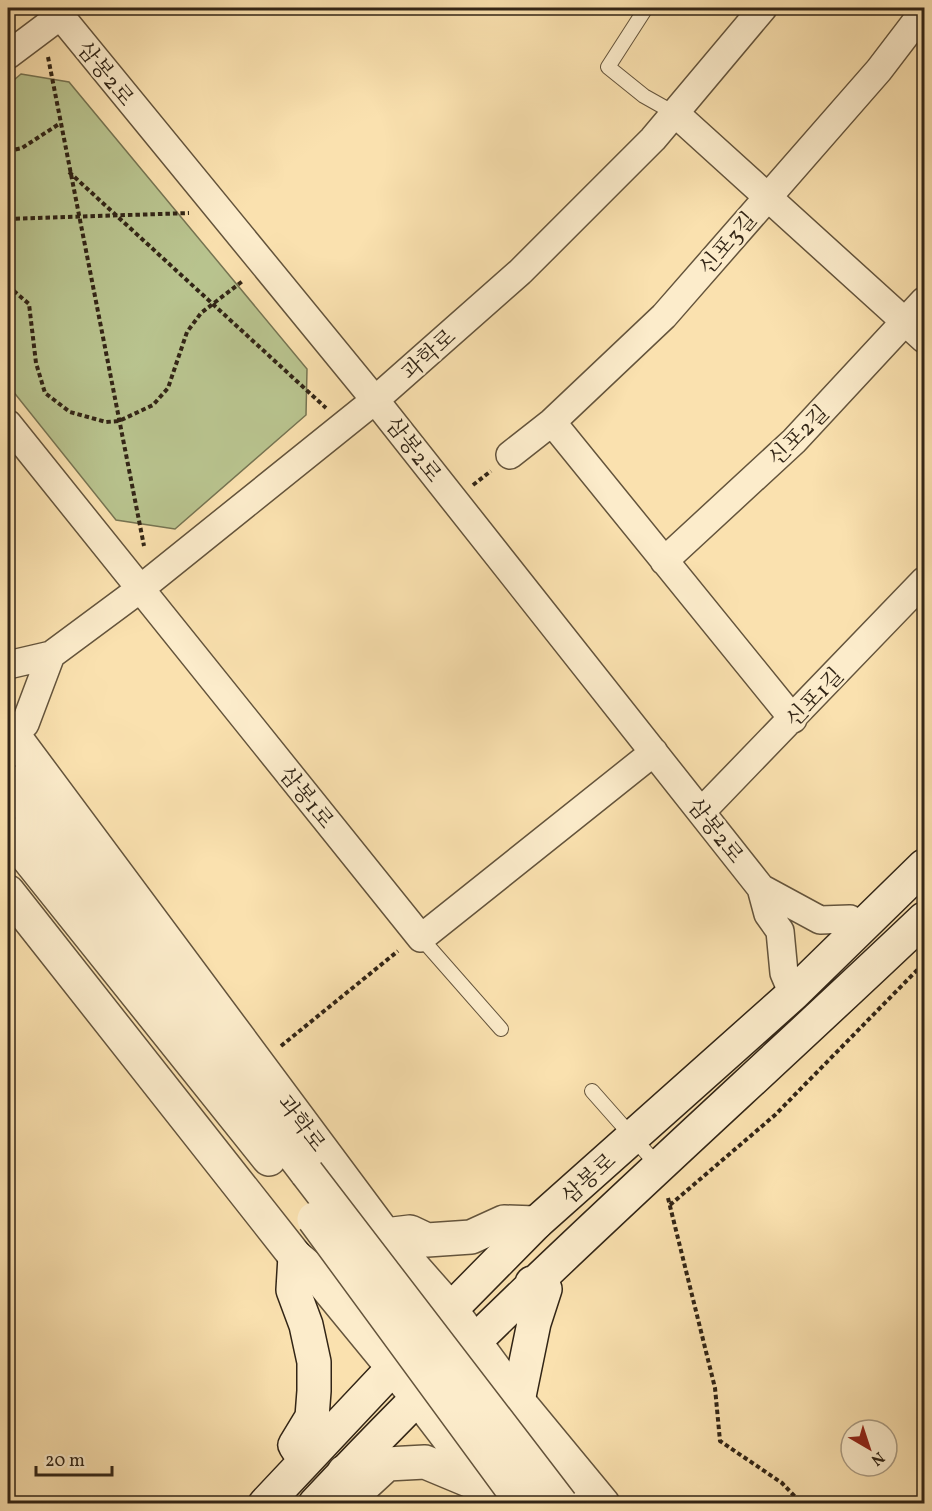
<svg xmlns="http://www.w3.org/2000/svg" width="932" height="1511" font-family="Vollkorn,'Noto Serif KR',serif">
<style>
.green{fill:#b9c48f;stroke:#767452;stroke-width:1.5}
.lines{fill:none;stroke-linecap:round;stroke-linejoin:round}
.service-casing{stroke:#64543c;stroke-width:16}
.minor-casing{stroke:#64543c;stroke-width:30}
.tertiary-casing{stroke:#64543c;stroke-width:36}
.secondary-casing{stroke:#322516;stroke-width:36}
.path{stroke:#322516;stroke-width:4;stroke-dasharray:4.5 3;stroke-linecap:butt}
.service{stroke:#fceccb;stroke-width:14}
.minor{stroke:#fceccb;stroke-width:27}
.tertiary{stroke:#fceccb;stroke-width:33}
.secondary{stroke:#fceccb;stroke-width:33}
.tertiary-bridge-casing{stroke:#64543c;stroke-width:36;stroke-linecap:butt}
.tertiary-bridge{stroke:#fceccb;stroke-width:33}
.labels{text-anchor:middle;stroke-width:5;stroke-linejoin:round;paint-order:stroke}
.street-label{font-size:22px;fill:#322516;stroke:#fceccb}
</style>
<rect width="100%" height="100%" fill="#fae1af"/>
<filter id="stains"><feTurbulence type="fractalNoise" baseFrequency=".00333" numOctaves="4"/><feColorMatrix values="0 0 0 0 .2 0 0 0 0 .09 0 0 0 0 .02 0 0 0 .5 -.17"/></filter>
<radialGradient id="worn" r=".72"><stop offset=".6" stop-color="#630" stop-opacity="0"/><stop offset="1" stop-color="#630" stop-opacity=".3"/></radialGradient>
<path class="green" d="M 21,74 L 69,82 L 307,369 L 306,415 L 175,529 L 116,520 L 8,385 L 8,85 Z"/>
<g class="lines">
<g class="service-casing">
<path id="service" d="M 646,8 L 608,67 L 644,96 L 676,114
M 421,938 L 501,1029
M 592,1091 L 660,1168"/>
</g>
<g class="minor-casing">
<path id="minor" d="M 54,8 L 375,400 L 761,888 L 768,914 L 780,931 L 784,973 L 793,994
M 8,55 L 60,16
M 676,114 L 924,339
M 552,422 L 793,719
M 8,424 L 421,938 L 654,752
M 510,455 L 552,422 L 664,316 L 879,70 L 924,11
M 664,561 L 794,441 L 924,301
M 8,665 L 51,655 L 140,589 L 375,400 L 520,272 L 653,139 L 763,8
M 12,734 L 25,724 L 51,655
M 702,811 L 924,581
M 761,888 L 820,920 L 850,919 L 858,928"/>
</g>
<g class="tertiary-casing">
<path id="tertiary" d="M 8,728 L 385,1235 L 451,1310 L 518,1401 L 603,1504
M 8,781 L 307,1173
M 8,833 L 269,1159
M 8,892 L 295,1256 L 317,1275 L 418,1398 L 499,1504
M 389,1250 L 385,1235 L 410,1232 L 427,1240 L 471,1237 L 504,1222 L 536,1223
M 344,1472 L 361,1488 L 387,1464 L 425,1462 L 485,1487"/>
</g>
<g class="secondary-casing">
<path id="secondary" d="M 295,1256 L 293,1290 L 306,1325 L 314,1362 L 314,1391 L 312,1417 L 295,1445 L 304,1459
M 518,1401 L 534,1323 L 545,1289 L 532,1283
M 265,1504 L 392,1369 L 536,1223 L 793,994 L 924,866
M 315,1504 C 508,1298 720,1113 924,919"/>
</g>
<path class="path" d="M 48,57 L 144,546
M 8,151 L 22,148 L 59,124
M 69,172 L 326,408
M 8,219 L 189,213
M 8,286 L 29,304 L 36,363 L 45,393 L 70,412 L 106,422 L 119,421 L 153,405 L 168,388 L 187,332 L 201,313 L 244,280
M 473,485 L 491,471
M 281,1046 L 398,951
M 668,1198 L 715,1388 L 720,1441 L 782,1483 L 802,1504
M 670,1205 L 775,1115 L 924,963"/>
<use href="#service" class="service"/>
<use href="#minor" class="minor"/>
<use href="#tertiary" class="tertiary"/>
<use href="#secondary" class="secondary"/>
<g class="tertiary-bridge-casing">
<path id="tertiary-bridge" d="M 307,1173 L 561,1504
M 314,1219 L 523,1504"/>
</g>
<use href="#tertiary-bridge" class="tertiary-bridge"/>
</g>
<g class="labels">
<g class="street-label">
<text transform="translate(106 73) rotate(51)" y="8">삼봉2로</text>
<text transform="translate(727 243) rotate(-49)" y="8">신포3길</text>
<text transform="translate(428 354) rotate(-42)" y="8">과학로</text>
<text transform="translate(798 435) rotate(-45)" y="8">신포2길</text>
<text transform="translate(414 449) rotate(52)" y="8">삼봉2로</text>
<text transform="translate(814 697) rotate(-46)" y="8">신포1길</text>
<text transform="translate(307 797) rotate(51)" y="8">삼봉1로</text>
<text transform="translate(716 830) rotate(52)" y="8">삼봉2로</text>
<text transform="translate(302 1123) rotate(53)" y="8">과학로</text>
<text transform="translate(588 1178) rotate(-42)" y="8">삼봉로</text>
</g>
</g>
<rect width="932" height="1511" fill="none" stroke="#fae1af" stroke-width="30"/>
<rect x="9" y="9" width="914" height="1493" fill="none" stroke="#322516" stroke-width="3"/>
<rect x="15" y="15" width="902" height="1481" fill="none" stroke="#322516" stroke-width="1.5"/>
<g transform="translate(869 1448) rotate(141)"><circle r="28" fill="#fceccb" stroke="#ab9c83" stroke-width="1.5"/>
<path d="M0-4.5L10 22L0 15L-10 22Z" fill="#8f2418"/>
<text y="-9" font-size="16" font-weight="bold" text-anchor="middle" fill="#322516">N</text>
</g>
<path d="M36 1466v9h76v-9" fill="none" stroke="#322516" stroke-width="3"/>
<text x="45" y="1466" font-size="18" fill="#322516" stroke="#fceccb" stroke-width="4.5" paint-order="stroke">20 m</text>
<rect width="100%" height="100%" filter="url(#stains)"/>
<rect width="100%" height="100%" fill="url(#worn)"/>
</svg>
